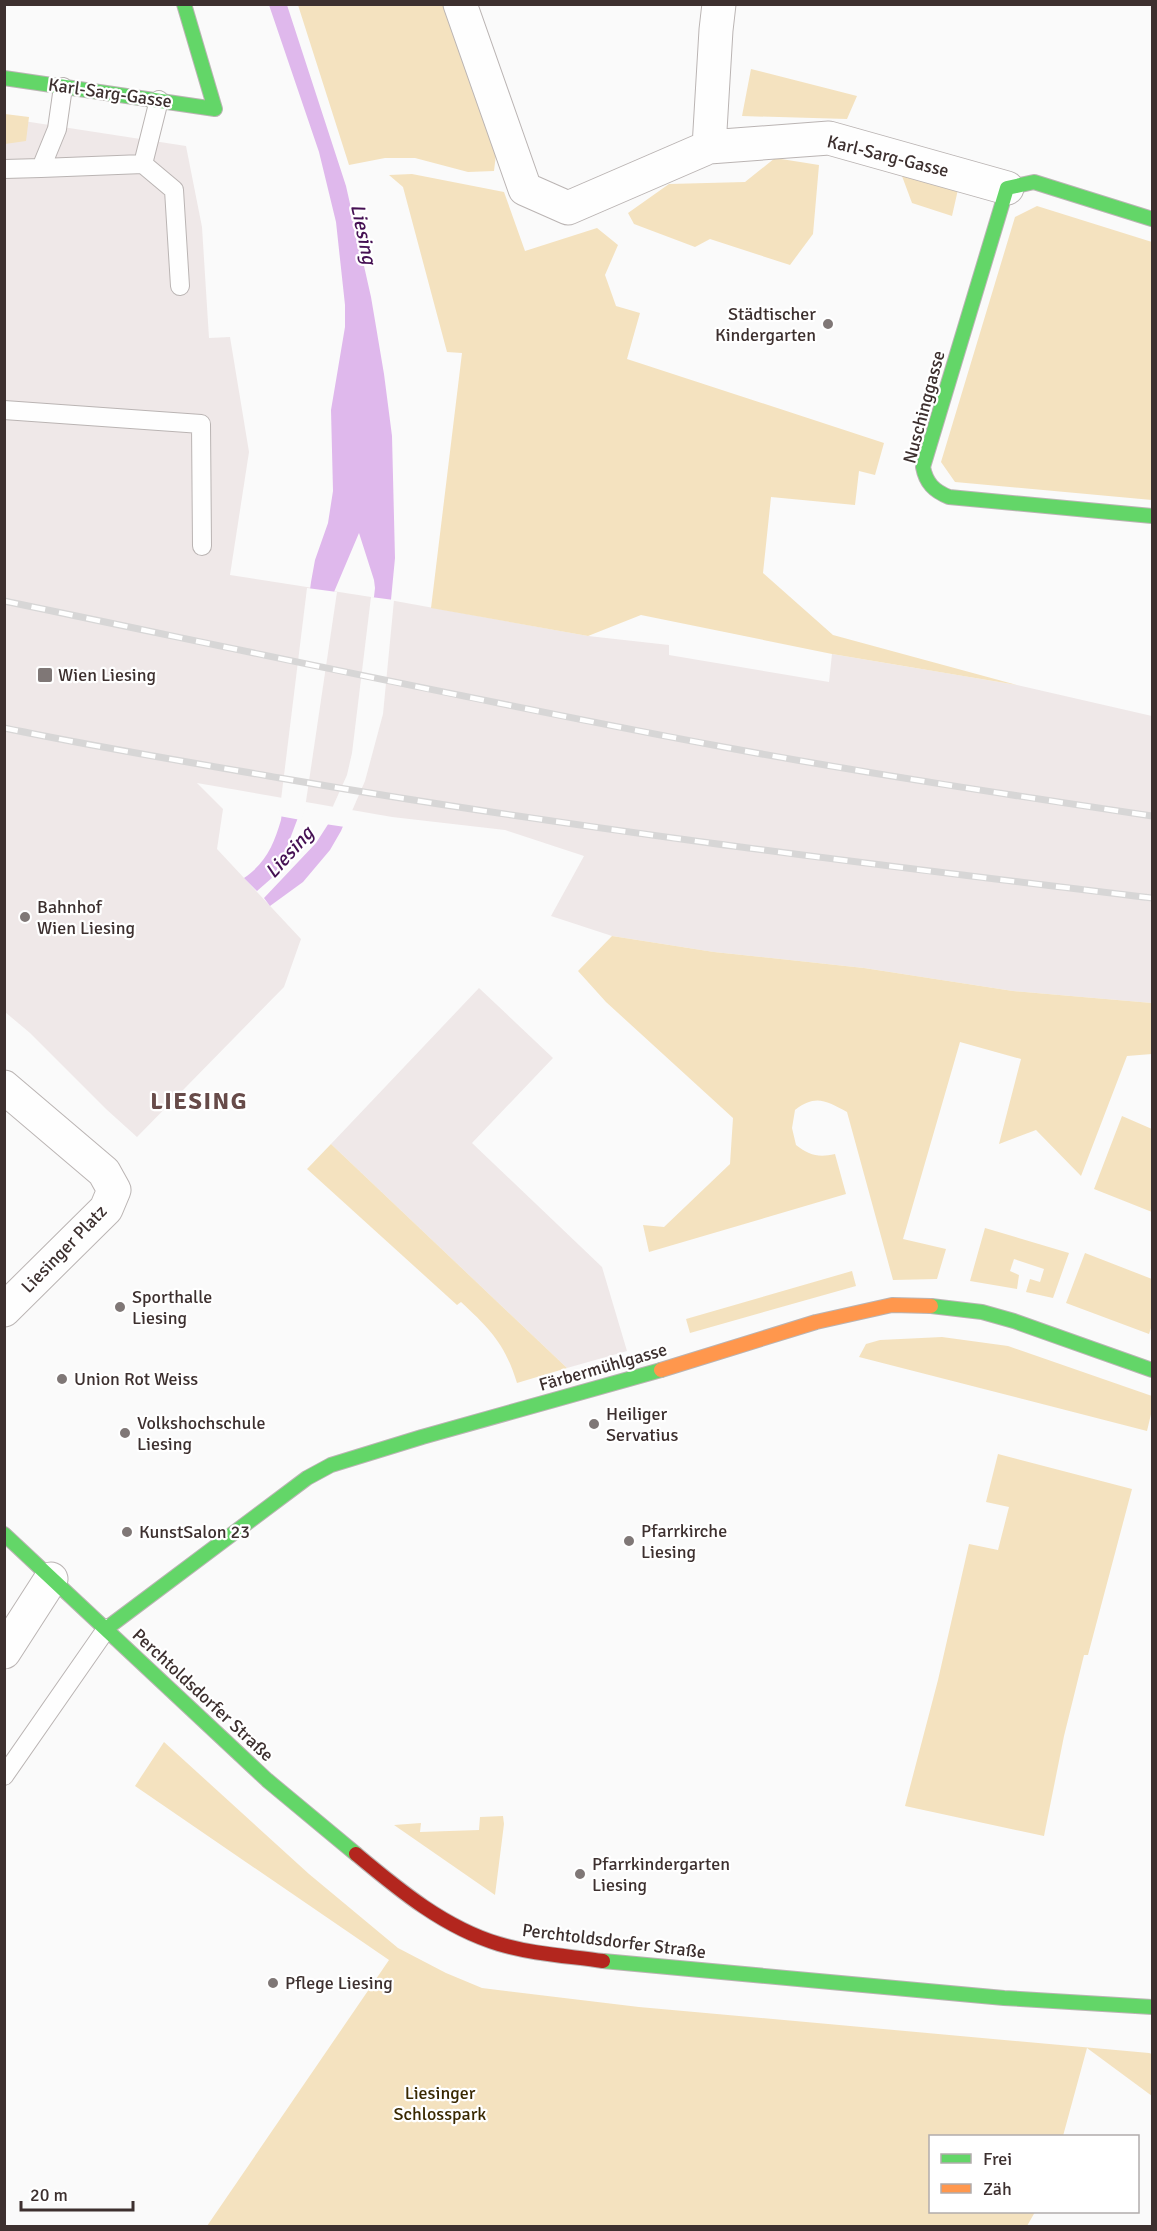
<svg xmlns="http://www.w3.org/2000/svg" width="1157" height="2231" font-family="Signika,sans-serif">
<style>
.built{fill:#efe8e8}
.green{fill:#f4e2bf}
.water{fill:#dfb8ec}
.pier{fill:#fafafa}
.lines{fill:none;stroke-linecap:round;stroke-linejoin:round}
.lane-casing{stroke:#bab4b3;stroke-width:20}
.street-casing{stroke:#bab4b3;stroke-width:35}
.fast-casing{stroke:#bab4b3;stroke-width:16}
.slow-casing{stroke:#bab4b3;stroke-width:16}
.jam-casing{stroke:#bab4b3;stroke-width:16}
.lane{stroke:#fefefe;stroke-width:18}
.street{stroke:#fefefe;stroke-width:33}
.fast{stroke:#63d668;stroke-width:14}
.slow{stroke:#ff974d;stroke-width:14}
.jam{stroke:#b3261e;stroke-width:14}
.rail-casing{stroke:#d7d6d6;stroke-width:7}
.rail{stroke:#fff;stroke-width:4.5;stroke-dasharray:14;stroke-linecap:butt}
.poi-dot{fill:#7f7776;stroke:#fff;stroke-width:2}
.labels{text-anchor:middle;stroke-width:4.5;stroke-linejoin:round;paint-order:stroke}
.street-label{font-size:18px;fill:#3d302f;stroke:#fff}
.poi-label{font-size:18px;fill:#3d302f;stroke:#fff;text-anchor:start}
.park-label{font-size:18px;fill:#392800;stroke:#fff}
.water-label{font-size:20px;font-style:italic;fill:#451053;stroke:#fff}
.district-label{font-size:24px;font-weight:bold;letter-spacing:1.5px;fill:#674b49;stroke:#fff}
</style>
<rect width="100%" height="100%" fill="#fafafa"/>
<path class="built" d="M 4,118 L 186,146 L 202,227 L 209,338 L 230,337 L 249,452 L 230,575 L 384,599 L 588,636 L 669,645 L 669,655 L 829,682 L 832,654 L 1017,685 L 1152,716 L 1152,1003 L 1013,991 L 864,968 L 714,952 L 612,936 L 551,916 L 584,856 L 505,830 L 392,817 L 197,783 L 223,809 L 217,849 L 301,939 L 284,987 L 137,1137 L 106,1109 L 30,1033 L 5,1012 Z
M 479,988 L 553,1058 L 472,1143 L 602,1267 L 627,1351 L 567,1368 L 331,1144 Z"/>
<path class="green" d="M 298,5 L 447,5 L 497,146 L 494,171 L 468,172 L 415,158 L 385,158 L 349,165 Z
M 751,69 L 857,96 L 847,119 L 742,116 Z
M 5,114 L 29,117 L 26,141 L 5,144 Z
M 775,158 L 819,165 L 813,234 L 790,265 L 710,239 L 695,247 L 634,224 L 628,213 L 669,184 L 745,182 Z
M 899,168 L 959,185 L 952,216 L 912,203 Z
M 412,174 L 504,192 L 525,251 L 597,228 L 618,245 L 605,275 L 616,306 L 640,313 L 627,359 L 884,443 L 875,475 L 859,471 L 855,505 L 771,497 L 763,573 L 833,635 L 1017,685 L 832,654 L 641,615 L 588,636 L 431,608 L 462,353 L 447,352 L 403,187 L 389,175 Z
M 1037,206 L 1152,242 L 1152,500 L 955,482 L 941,462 L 1015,217 Z
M 612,936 L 714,952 L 864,968 L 1013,991 L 1152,1003 L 1152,1054 L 1127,1056 L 1081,1176 L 1036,1130 L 999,1144 L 1021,1059 L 960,1042 L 903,1239 L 946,1249 L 937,1279 L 893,1280 L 847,1112 C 826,1101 816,1094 795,1110 L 792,1128 L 796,1145 C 809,1155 818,1158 835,1154 L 846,1194 L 649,1252 L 643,1225 L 664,1227 L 730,1164 L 733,1118 L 606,1002 L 578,971 Z
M 1122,1116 L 1152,1129 L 1152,1212 L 1094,1189 Z
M 331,1144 L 567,1368 L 517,1383 C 505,1344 490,1329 461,1302 L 457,1305 L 307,1169 Z
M 985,1228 L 1069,1253 L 1053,1298 L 1026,1292 L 1030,1279 L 1040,1282 L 1044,1269 L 1014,1259 L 1010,1271 L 1019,1275 L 1017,1289 L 970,1281 Z
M 1085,1253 L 1152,1279 L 1152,1325 L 1149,1334 L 1066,1303 Z
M 852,1271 L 856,1286 L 690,1333 L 686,1319 Z
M 942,1337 L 1008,1346 L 1152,1396 L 1152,1410 L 1147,1431 L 859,1357 L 866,1344 L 880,1340 Z
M 998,1454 L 1132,1489 L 1088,1655 L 1084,1655 L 1064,1736 L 1044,1836 L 905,1806 L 938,1680 L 969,1544 L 998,1550 L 1009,1507 L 986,1502 Z
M 164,1742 L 309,1874 L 398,1948 L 446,1973 L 482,1988 L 639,2007 L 1149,2053 L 1152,2054 L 1152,2096 L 1087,2048 L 1063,2136 L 930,2136 L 930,2212 L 1035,2212 L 1027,2226 L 207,2226 L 389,1960 L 135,1786 Z
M 503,1816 L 504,1824 L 495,1895 L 394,1825 L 421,1823 L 420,1832 L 479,1830 L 480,1817 Z"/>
<path class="water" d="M 269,5 L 287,5 L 346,186 L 371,297 L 384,374 L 392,436 L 395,558 L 380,714 L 362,781 L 341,831 L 330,850 L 303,882 L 270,906 L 264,898 L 316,843 L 334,815 L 350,776 L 370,632 L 375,588 L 374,580 L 359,533 L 334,592 L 302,807 L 282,860 L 273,877 L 257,891 L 244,878 C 266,863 274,844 281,820 L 311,582 L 315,560 L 328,523 L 333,491 L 331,410 L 345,327 L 345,305 L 336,222 L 319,152 Z"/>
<path class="pier" d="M 307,588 L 337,592 L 305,808 L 301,820 L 279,816 Z
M 371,597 L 394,600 L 383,714 L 365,781 L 345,827 L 325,824 L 347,775 L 352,753 Z"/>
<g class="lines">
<g class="lane-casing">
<path id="lane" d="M 63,87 L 57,129 L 41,168 L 143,164 L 159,100
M 143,164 L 174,190 L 180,286
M 4,169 L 41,168
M 4,410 L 201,424 L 202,546
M 4,1776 L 107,1628"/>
</g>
<g class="street-casing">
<path id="street" d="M 460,4 L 525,189 L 568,208 L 709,147 L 829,138 L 1007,188
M 709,147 L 716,30 L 719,4
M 4,1087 L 104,1172 L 114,1190 L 106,1209 L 4,1310
M 4,1652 L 51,1579"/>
</g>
<g class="fast-casing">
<path id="fast" d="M 4,78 L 215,109 L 184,4
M 1152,219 L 1034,182 L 1007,188 L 923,467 C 926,483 934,491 949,497 L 1152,516
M 931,1306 L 982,1312 L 1014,1321 L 1152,1370
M 4,1534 L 267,1780 L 356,1854
M 107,1628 L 307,1478 L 331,1465 L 422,1437 L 661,1370
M 603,1961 L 1004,1998 L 1152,2007"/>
</g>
<g class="slow-casing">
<path id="slow" d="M 661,1370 L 816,1322 L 892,1305 L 931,1306"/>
</g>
<g class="jam-casing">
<path id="jam" d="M 356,1854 C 399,1890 445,1928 499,1944 C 532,1954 568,1956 603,1961"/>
</g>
<use href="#lane" class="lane"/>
<use href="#street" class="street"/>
<use href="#fast" class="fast"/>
<use href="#slow" class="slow"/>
<use href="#jam" class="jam"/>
<g class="rail-casing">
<path id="rail" d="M 4,601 C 246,651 487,703 729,748 C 870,774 1011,795 1152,816
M 4,728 C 96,747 188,762 280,778 C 569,828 861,863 1152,898"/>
</g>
<use href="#rail" class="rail"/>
</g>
<g class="poi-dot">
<circle cx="828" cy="324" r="6"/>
<rect x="37" y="667" width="16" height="16" rx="3"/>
<circle cx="25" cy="917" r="6"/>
<circle cx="120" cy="1307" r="6"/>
<circle cx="62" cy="1379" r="6"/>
<circle cx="594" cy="1424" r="6"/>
<circle cx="125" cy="1433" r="6"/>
<circle cx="127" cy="1532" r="6"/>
<circle cx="629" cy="1541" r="6"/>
<circle cx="580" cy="1874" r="6"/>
<circle cx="273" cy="1983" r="6"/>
</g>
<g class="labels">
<g class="street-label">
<text transform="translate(110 93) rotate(8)" y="6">Karl-Sarg-Gasse</text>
<text transform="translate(888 156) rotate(14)" y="6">Karl-Sarg-Gasse</text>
<text transform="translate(924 407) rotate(-75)" y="6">Nuschinggasse</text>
<text transform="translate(64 1249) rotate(-46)" y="6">Liesinger Platz</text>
<text transform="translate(603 1367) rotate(-16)" y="6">Färbermühlgasse</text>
<text transform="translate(203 1695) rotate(43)" y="6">Perchtoldsdorfer Straße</text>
<text transform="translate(614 1941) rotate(7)" y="6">Perchtoldsdorfer Straße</text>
</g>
<g class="poi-label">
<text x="816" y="320" text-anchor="end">Städtischer<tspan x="816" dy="21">Kindergarten</tspan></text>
<text x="58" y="681">Wien Liesing</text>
<text x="37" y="913">Bahnhof<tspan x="37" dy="21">Wien Liesing</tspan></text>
<text x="132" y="1303">Sporthalle<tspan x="132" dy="21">Liesing</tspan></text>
<text x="74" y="1385">Union Rot Weiss</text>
<text x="606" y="1420">Heiliger<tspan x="606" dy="21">Servatius</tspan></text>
<text x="137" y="1429">Volkshochschule<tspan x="137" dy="21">Liesing</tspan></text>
<text x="641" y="1537">Pfarrkirche<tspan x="641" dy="21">Liesing</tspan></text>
<text x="139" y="1538">KunstSalon 23</text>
<text x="592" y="1870">Pfarrkindergarten<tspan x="592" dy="21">Liesing</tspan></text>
<text x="285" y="1989">Pflege Liesing</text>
</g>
<g class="park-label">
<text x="440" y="2099">Liesinger<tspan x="440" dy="21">Schlosspark</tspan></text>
</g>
<g class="water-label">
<text transform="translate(364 234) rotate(78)" y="7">Liesing</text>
<text transform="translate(289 852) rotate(-48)" y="7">Liesing</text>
</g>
<g class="district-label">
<text x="199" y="1109">LIESING</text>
</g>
</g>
<rect width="1157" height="2231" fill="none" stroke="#3d302f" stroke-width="12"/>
<rect x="929" y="2135" width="210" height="78" fill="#ffffff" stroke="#b1acac" stroke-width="1.5"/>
<rect x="941" y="2154" width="30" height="9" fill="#63d668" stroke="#b1acac" stroke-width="1.5"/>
<text x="983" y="2165" font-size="18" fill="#3d302f">Frei</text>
<rect x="941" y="2184" width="30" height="9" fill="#ff974d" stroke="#b1acac" stroke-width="1.5"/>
<text x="983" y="2195" font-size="18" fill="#3d302f">Zäh</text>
<path d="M21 2201v9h112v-9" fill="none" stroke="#3d302f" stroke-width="3"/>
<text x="30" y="2201" font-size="18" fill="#3d302f" stroke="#ffffff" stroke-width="4.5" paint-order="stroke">20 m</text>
</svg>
